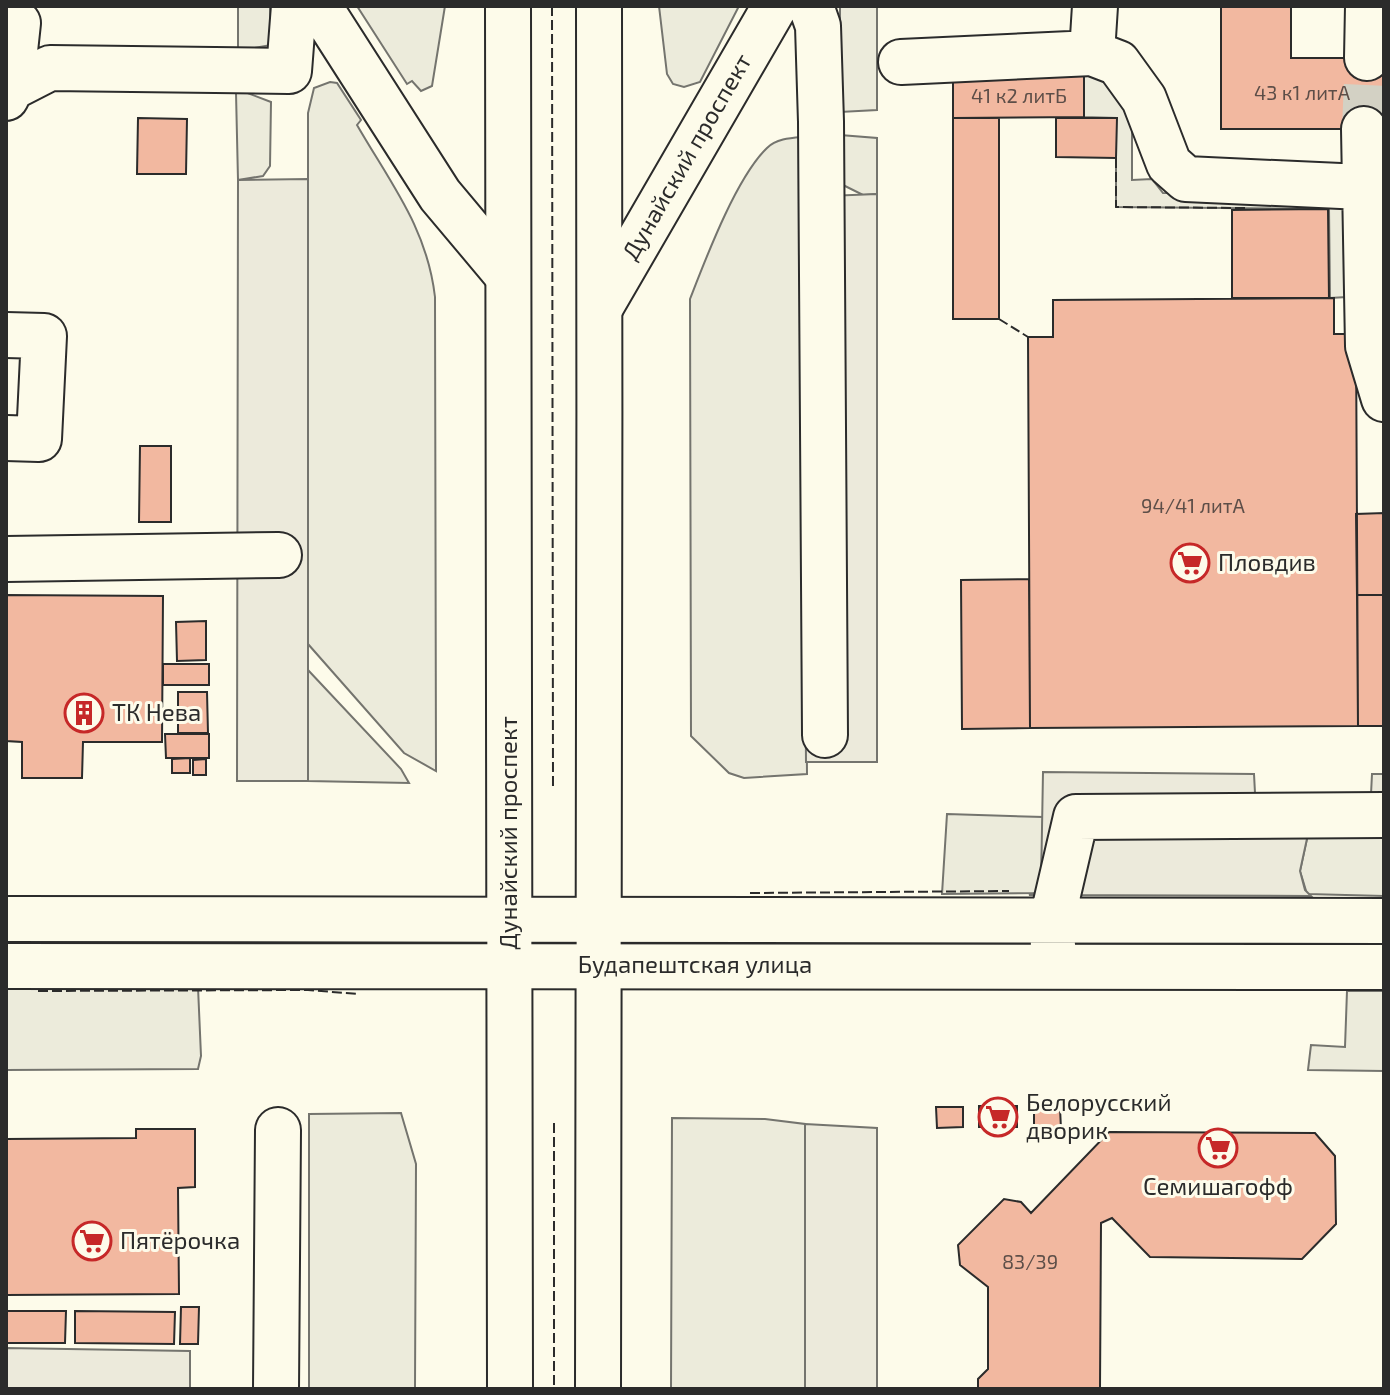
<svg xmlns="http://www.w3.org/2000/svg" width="1390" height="1395" font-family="'Exo 2',sans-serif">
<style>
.green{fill:#ecebdb;stroke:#74746e;stroke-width:2}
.parking{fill:#eceadb;stroke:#74746e;stroke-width:2}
.building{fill:#f2b8a0;stroke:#2b2b2b;stroke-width:2}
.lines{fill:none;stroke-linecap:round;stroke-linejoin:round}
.minor-tunnel{stroke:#d3d1c4;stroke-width:44;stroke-dasharray:44 22;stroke-linecap:butt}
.minor-casing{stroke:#2b2b2b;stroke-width:48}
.major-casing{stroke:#2b2b2b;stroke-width:48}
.minor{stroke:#fdfbea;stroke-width:44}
.major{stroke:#fdfbea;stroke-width:44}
.fence{stroke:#2b2b2b;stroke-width:2;stroke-dasharray:10 4;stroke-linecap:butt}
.labels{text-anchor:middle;stroke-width:6;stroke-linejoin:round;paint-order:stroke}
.number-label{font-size:20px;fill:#5d4e48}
.street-label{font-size:24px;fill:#2b2b2b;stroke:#fdfbea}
.poi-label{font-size:24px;fill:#2b2b2b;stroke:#fdfbea;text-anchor:start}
</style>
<rect width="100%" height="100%" fill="#fdfbea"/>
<path class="green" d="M 238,6 L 270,6 L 271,45 L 238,51 Z
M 357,6 L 445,6 L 432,86 L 421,91 L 412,81 L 407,84 Z
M 659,6 L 739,6 L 700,82 L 684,87 L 673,84 L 667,74 Z
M 840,6 L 877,6 L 877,110 L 840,112 Z
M 1084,74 L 1104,78 L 1132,117 L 1132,180 L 1152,179 L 1163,193 L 1345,194 L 1347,297 L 1330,298 L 1329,209 L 1116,207 L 1116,118 L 1084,117 Z
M 330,82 L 337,83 L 361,120 L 357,125 C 391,184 427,228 435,297 L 436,771 L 404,753 L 308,644 L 308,113 L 314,88 Z
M 245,92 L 271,102 L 270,166 L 263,176 L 238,180 L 236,93 Z
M 840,135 L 877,138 L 877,194 L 863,195 L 843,185 Z
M 802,137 L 807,774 L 744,778 L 729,773 L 691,736 L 690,299 C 706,258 736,178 767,148 C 776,139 790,138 802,137 Z
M 308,670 L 401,769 L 409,783 L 308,781 Z
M 947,814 L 1043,817 L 1041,885 L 1036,893 L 942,894 Z
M 1308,834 L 1384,835 L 1384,896 L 1307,894 L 1300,871 Z
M 198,987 L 201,1056 L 198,1069 L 6,1070 L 6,988 Z
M 1347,991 L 1384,991 L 1384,1071 L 1308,1070 L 1311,1045 L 1345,1047 Z
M 401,1113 L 416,1164 L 415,1389 L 309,1389 L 309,1114 Z
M 672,1118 L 765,1119 L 805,1124 L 805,1389 L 671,1389 Z"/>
<path class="parking" d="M 308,179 L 308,781 L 237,781 L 238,180 Z
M 877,194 L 877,762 L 806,762 L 802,197 Z
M 1043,772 L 1254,774 L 1255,793 L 1371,794 L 1372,774 L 1384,774 L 1384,835 L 1308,834 L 1300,871 L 1305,890 L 1311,896 L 1029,895 L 1036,893 L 1041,885 Z
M 805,1124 L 877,1128 L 877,1389 L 805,1389 Z
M 6,1348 L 190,1351 L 190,1389 L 6,1389 Z"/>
<path class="building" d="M 1221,6 L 1291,6 L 1291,58 L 1384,58 L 1384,129 L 1221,129 Z
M 953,74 L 1084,74 L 1084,117 L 953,118 Z
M 138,118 L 187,119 L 186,174 L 137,174 Z
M 953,118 L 999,118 L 999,319 L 953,319 Z
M 1056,118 L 1117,118 L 1116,158 L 1056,157 Z
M 1328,209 L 1329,298 L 1232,298 L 1232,210 Z
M 1334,298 L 1334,334 L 1356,334 L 1358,726 L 1030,728 L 1028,337 L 1053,337 L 1053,300 Z
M 140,446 L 171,446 L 171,522 L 139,522 Z
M 1384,513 L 1384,595 L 1357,595 L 1356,514 Z
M 1029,579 L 1030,728 L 962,729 L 961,580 Z
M 6,595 L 163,596 L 162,742 L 83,742 L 82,778 L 22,778 L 22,742 L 6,741 Z
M 1357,595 L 1384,595 L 1384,726 L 1358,726 Z
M 206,621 L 206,660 L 177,661 L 176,622 Z
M 163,664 L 209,664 L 209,685 L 163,685 Z
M 178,692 L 207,692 L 208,733 L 178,733 Z
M 165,734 L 209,734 L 209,758 L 166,758 Z
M 190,758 L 190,773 L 172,773 L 172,759 Z
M 206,759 L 206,775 L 193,775 L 193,760 Z
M 979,1106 L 1017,1106 L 1017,1127 L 979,1127 Z
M 936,1107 L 963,1107 L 963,1127 L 937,1128 Z
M 1034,1108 L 1060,1108 L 1061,1129 L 1034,1129 Z
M 136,1129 L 195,1129 L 195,1187 L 178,1188 L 179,1294 L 6,1295 L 6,1139 L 136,1138 Z
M 1109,1132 L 1315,1133 L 1335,1156 L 1336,1224 L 1302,1259 L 1150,1257 L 1112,1218 L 1101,1223 L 1100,1388 L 1108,1389 L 978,1389 L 978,1379 L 988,1369 L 988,1287 L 960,1265 L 958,1245 L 1004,1199 L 1021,1202 L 1031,1213 Z
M 181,1307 L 199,1307 L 198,1344 L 180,1344 Z
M 6,1311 L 66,1311 L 65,1343 L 6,1343 Z
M 75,1311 L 175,1312 L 174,1344 L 75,1343 Z"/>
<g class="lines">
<path class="minor-tunnel" d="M 1364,129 L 1367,58"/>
<g class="minor-casing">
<path id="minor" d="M 319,6 L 440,195 L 508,276
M 811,6 L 818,26 L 821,122 L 825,735
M 1092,53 L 1095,6
M 1367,58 L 1368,6
M 901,62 L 1092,53 L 1118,63 L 1144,99 L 1169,164 L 1186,179 L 1384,188
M 11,88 L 50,68 L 289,71 L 294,6
M 6,98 L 11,88 L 18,23
M 1364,129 L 1368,346 L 1384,399
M 600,308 L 775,6
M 6,335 L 44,336 L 39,439 L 6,438
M 6,559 L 279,555
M 6,919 L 1384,921
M 1053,947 L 1052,920 L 1076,817 L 1384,815
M 6,966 L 1384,967
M 276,1389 L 278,1130"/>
</g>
<g class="major-casing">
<path id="major" d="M 508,6 L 510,1389
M 598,1389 C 599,928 600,467 599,6"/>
</g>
<use href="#minor" class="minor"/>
<use href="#major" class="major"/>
<path class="fence" d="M 552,6 L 553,787
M 1116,158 L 1116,207 L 1246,208
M 999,319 L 1028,337
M 750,893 L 1009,891
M 38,991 L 308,990 L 358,994
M 554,1123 L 554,1389"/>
</g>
<defs>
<g id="supermarket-ring" transform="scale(2)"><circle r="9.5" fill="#fdfbea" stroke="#c62828" stroke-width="1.5"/><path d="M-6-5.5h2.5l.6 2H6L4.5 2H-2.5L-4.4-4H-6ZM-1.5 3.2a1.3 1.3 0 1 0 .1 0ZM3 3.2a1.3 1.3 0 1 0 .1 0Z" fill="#c62828"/></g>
<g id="building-ring" transform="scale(2)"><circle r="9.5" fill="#fdfbea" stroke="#c62828" stroke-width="1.5"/><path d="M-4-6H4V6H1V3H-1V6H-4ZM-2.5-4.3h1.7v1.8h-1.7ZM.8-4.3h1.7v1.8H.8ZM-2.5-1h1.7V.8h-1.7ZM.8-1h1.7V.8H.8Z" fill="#c62828"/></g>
</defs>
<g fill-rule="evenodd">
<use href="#supermarket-ring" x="1190" y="563"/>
<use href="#building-ring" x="84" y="713"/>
<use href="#supermarket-ring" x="998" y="1117"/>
<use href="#supermarket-ring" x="1218" y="1148"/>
<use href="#supermarket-ring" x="92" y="1241"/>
</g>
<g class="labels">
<g class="number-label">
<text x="1302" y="100">43 к1 литА</text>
<text x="1019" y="103">41 к2 литБ</text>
<text x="1193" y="513">94/41 литА</text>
<text x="1030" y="1269">83/39</text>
</g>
<g class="street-label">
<text transform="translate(687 157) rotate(-60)" y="8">Дунайский проспект</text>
<text transform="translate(509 833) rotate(-90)" y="8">Дунайский проспект</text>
<text x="695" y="973">Будапештская улица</text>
</g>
<g class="poi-label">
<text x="1218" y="571">Пловдив</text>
<text x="112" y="721">ТК Нева</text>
<text x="1026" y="1111">Белорусский<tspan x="1026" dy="28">дворик</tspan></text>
<text x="1218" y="1195" text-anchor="middle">Семишагофф</text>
<text x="120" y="1249">Пятёрочка</text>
</g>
</g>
<rect width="1390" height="1395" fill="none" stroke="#2b2b2b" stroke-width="16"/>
</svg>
